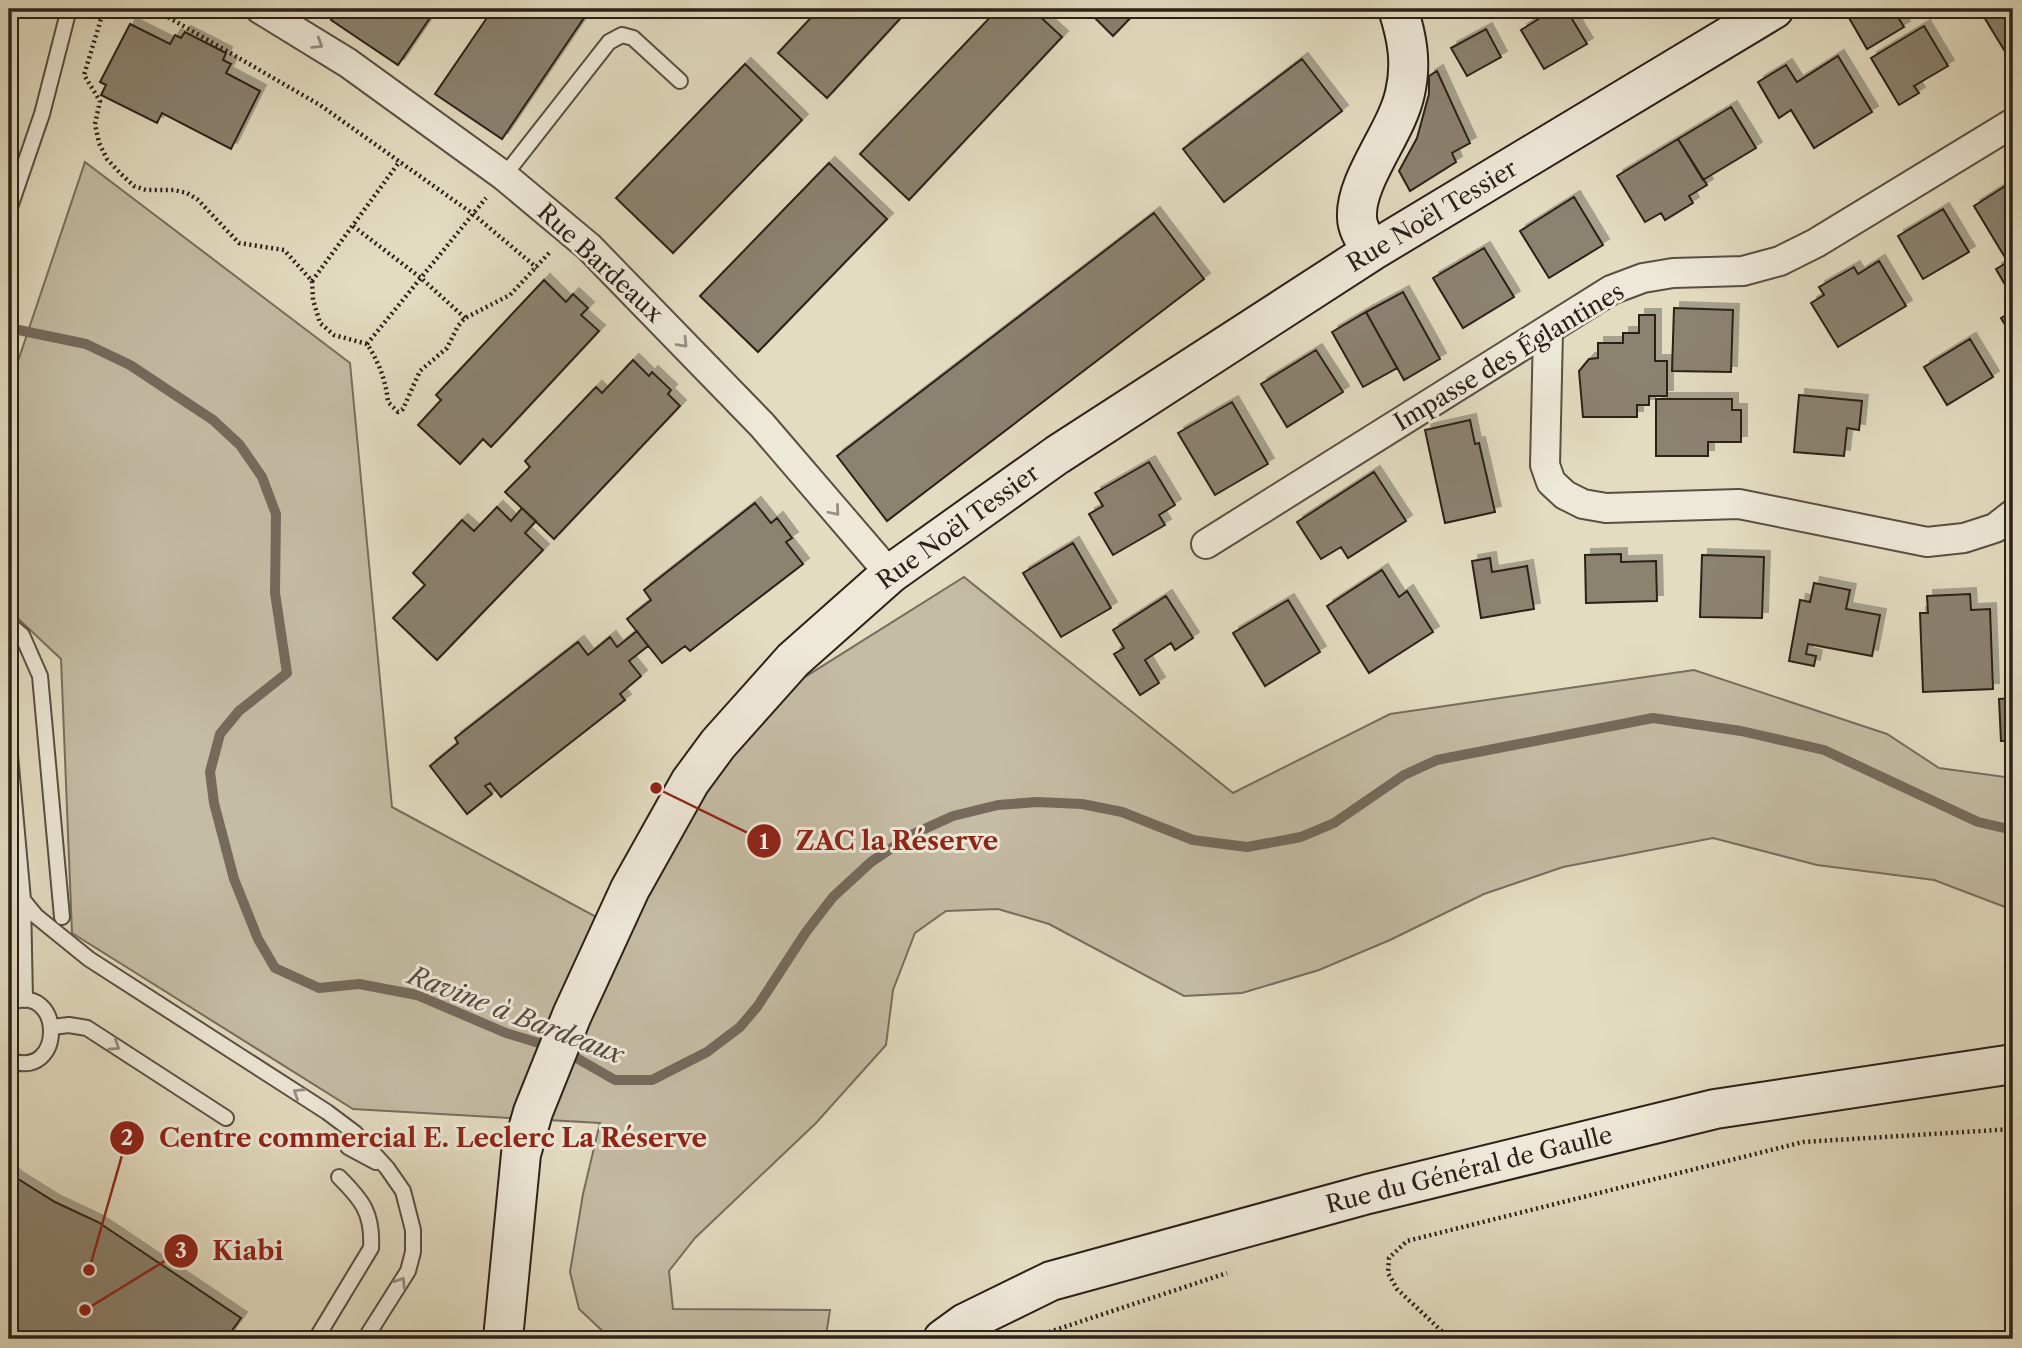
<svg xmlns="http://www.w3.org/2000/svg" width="2022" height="1348" font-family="'Libre Caslon Text',serif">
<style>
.green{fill:#c4bca4;stroke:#786e5e;stroke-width:2}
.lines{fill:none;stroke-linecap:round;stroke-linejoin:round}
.stream{stroke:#756a5c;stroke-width:10}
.building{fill:#8b8270;stroke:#2c2019;stroke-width:2;filter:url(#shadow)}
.lane-casing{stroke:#5a4f43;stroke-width:18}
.street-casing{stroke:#5a4f43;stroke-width:32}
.secondary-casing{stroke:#2c2019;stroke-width:42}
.path{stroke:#2c2019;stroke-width:4.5;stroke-dasharray:2 3.5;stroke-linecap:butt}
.lane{stroke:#ede8d7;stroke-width:14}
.street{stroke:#ede8d7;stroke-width:28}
.secondary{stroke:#ede8d7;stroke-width:38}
.oneway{stroke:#968e82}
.labels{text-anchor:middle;stroke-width:6;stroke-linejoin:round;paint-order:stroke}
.street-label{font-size:24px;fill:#2c2019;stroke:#ede8d7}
.water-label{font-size:26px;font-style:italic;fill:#564b40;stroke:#ede8d7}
.leader{fill:none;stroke:#8f2418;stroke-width:2.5}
.callout-dot{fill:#8f2418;stroke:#ede8d7;stroke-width:2.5}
.mark-label{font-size:21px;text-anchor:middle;font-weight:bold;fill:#fff}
.callout-label{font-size:26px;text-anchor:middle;font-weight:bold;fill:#8f2418;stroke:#ede8d7;stroke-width:6;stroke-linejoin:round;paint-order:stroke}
</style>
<defs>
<filter id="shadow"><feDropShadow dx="6" dy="-6" stdDeviation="0" flood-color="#0004"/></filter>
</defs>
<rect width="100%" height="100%" fill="#e3dcc1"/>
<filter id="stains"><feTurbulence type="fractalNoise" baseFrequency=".00286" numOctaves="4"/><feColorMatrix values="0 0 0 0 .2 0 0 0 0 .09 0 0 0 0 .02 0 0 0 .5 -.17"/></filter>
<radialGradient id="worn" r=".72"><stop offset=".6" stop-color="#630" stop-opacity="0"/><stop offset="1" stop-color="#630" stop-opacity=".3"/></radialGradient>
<path class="green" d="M 85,162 L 350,363 L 392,807 L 611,925 L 743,716 L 964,577 L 1233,793 L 1390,714 L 1694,670 L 1887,734 L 1939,768 L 2013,778 L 2013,910 L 1934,880 L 1817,865 L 1713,838 L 1563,867 L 1484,894 L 1390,940 L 1319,970 L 1242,993 L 1184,996 L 1049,924 L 998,909 L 946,911 L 915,933 L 893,990 L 886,1045 L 816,1123 L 695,1238 L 669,1271 L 673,1309 L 830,1310 L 826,1336 L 808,1339 L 611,1339 L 579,1309 L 570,1272 L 583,1194 L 600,1123 L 353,1109 L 72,933 L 61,659 L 9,610 L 9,388 Z"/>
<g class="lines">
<path class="stream" d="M 9,328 L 86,344 L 130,365 L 213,420 L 240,445 L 262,477 L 276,514 L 275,593 L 287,673 L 239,711 L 220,734 L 210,772 L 214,803 L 234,879 L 258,939 L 275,968 L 319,988 L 359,984 L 417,995 L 506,1033 L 552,1047
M 566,1052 L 615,1080 L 652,1080 L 707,1052 L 740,1027 L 757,1007 L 806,932 L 833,897 L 871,862 L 911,835 L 953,816 L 998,805 L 1037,802 L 1082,804 L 1122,812 L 1193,840 L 1247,847 L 1301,837 L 1334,823 L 1404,775 L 1437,760 L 1653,718 L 1741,731 L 1824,750 L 1978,822 L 2013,830"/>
</g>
<path class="building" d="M 339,9 L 436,9 L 398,65 L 331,20 Z
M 493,9 L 590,9 L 502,139 L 435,94 Z
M 819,9 L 909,9 L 827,98 L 778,53 Z
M 998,9 L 1032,9 L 1062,37 L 909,200 L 860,154 Z
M 1086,9 L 1139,9 L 1113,36 Z
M 1545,9 L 1566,9 L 1587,44 L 1544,69 L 1521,30 L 1548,13 Z
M 1849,9 L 1893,9 L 1904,27 L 1867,49 L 1845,11 Z
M 1998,9 L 2013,9 L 2013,55 L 2009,58 L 1984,17 Z
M 130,24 L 170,44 L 175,35 L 181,38 L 185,32 L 226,53 L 223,60 L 231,64 L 226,73 L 260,91 L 231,149 L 162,113 L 157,123 L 101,95 L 106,85 L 100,82 Z
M 1924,26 L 1948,66 L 1914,86 L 1919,93 L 1899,105 L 1871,58 Z
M 1486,29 L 1501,57 L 1467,76 L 1451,48 Z
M 1838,56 L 1872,112 L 1814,148 L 1791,110 L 1779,118 L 1758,82 L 1786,65 L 1797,82 Z
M 1302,59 L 1342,111 L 1224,202 L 1183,149 Z
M 745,64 L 802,120 L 673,253 L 616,198 Z
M 1437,71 L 1470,143 L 1452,153 L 1456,162 L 1410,191 L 1399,171 L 1417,138 L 1429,94 L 1429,76 Z
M 1731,107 L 1756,148 L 1703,180 L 1678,139 Z
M 1678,139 L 1707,185 L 1689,196 L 1693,203 L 1665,220 L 1661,213 L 1645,222 L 1617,176 Z
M 829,163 L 887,219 L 758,352 L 700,296 Z
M 2013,181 L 2013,254 L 2006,259 L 1974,206 Z
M 1574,197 L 1603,245 L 1549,278 L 1520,231 Z
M 1943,209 L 1969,252 L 1923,279 L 1898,236 Z
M 1154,213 L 1204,279 L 887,521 L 837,456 Z
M 1484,248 L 1514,297 L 1463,328 L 1433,278 Z
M 2013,259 L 2013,293 L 2011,295 L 1996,269 Z
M 1879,261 L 1906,306 L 1838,347 L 1811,303 L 1824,295 L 1819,287 L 1854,267 L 1858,274 Z
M 544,280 L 566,302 L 573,294 L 588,308 L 581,315 L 599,331 L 491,447 L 483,439 L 460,464 L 418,425 L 441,400 L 436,395 Z
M 1403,292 L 1440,359 L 1404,380 L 1366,312 Z
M 1674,308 L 1733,310 L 1731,372 L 1672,371 Z
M 2013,311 L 2013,338 L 2001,318 Z
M 1366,312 L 1397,368 L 1363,387 L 1332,332 Z
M 1639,315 L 1655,315 L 1655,361 L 1667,361 L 1667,396 L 1649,396 L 1649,405 L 1637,405 L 1637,417 L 1583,417 L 1579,371 L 1589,359 L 1598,358 L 1598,343 L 1623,343 L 1623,333 L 1639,333 Z
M 1970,339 L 1993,377 L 1947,405 L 1924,367 Z
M 1316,350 L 1343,392 L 1287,427 L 1261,384 Z
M 633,360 L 649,376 L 652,372 L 671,390 L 668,394 L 680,406 L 554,539 L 505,492 L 530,467 L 525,461 L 596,387 L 602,393 Z
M 1799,395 L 1862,401 L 1859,430 L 1847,428 L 1844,456 L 1794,452 Z
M 1656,399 L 1732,399 L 1732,410 L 1741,410 L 1741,442 L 1708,442 L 1708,456 L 1656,456 Z
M 1232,402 L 1268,464 L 1215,495 L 1178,433 Z
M 1470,420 L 1475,444 L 1479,443 L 1495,512 L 1445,523 L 1425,430 Z
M 1149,462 L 1175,505 L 1159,515 L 1165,525 L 1113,555 L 1089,514 L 1103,506 L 1095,493 Z
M 1374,472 L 1406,521 L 1348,558 L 1341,547 L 1321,559 L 1297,522 Z
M 755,503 L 771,523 L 777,518 L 792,538 L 786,542 L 803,564 L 690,651 L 685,646 L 662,663 L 627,619 L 651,600 L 644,590 Z
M 497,507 L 511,521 L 522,508 L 536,521 L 525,533 L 543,550 L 437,660 L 393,618 L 425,585 L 413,573 L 462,520 L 474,531 Z
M 1073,543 L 1111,608 L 1061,637 L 1023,573 Z
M 1621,554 L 1621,562 L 1656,561 L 1657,601 L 1586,603 L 1585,555 Z
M 1702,555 L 1764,557 L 1762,618 L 1700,617 Z
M 1490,558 L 1492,572 L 1527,566 L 1534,609 L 1481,618 L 1472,561 Z
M 1382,570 L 1399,597 L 1407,591 L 1433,632 L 1369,673 L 1327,606 Z
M 1814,583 L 1850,590 L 1846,609 L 1880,615 L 1872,656 L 1808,644 L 1806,654 L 1816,656 L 1814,666 L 1789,661 L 1800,600 L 1810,602 Z
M 1970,594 L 1971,610 L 1990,609 L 1993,689 L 1923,692 L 1920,613 L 1928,613 L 1927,596 Z
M 1166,596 L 1193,638 L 1175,650 L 1171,643 L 1145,660 L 1159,683 L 1140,695 L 1114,654 L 1124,648 L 1113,630 Z
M 1288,600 L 1320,652 L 1265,686 L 1233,633 Z
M 637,631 L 648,646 L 629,661 L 641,676 L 620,694 L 625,700 L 501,797 L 490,783 L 485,786 L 492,794 L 467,814 L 430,766 L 458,743 L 455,738 L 578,642 L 588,655 L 610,637 L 617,647 Z
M 2013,698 L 2013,741 L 2001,741 L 1999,699 Z
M 9,1171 L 15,1177 L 55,1202 L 98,1222 L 241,1318 L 226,1339 L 9,1339 Z"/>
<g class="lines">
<g class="lane-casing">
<path id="lane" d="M 504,176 L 609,42 L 622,35 L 633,38 L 680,81
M 9,210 L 42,114 L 69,9
M 9,624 L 22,635 L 40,676 L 62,917
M 9,744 L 23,900 L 36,916 L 89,959 L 327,1112 L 355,1133 L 387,1168 L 403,1191 L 413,1230 L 413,1252 L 408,1271 L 365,1339
M 23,900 L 25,1000
M 9,1003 C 64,980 66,1082 9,1060
M 52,1027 L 69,1025 L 87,1028 L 226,1118
M 348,1147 L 376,1162
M 316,1339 L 371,1248 C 373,1213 362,1200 339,1177"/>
</g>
<g class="street-casing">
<path id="street" d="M 260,9 L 348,63 L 504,176 L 589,247 L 762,425 L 890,574
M 1548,332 L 1545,465 L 1551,482 L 1565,495 L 1583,504 L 1606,508 L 1739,504 L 1927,542 L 1964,538 L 1995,528 L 2013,514
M 1206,544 L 1611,290 L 1643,278 L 1673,273 L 1743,271 L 1780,261 L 1816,243 L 2013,123"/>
</g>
<g class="secondary-casing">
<path id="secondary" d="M 1372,251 C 1366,241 1357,230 1357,217 C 1355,180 1397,132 1405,93 C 1412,63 1407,37 1398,9
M 503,1339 L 521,1154 L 533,1112 L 572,1015 L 630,889 L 690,782 L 718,744 L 793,660 L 890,574 L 1057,455 L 1372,251 L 1774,9
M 943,1339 L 965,1323 L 1051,1281 L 1368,1194 L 1715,1109 L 2013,1064"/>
</g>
<path class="path" d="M 104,9 L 84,75 L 100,101 L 95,124 L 99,143 L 107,159 L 121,174 L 134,186 L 146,190 L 174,190 L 187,193 L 197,199 L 239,243 L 284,250 L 312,281 L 313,300 L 320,323 L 334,335 L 367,344 C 379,362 386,381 388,402 L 398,412 L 403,409 L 420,371 L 447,348 L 458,326 L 465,318 L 510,295 L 550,252
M 154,9 L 320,105 L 473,214 L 537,268
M 353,226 L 421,278 L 465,318
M 312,281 L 400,161
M 367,344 L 486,198
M 1028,1339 L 1227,1273
M 1450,1339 L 1397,1289 L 1388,1273 L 1389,1258 L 1407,1241 L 1803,1142 L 2013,1129"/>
<use href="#lane" class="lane"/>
<use href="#street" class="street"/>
<use href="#secondary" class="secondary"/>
</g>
<defs><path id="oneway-chevron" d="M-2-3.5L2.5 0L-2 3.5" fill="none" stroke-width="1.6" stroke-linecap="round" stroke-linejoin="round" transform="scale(1.75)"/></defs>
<g class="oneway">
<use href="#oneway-chevron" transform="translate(318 44) rotate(32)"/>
<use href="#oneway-chevron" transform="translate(683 343) rotate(46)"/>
<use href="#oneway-chevron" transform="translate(835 511) rotate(50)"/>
<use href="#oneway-chevron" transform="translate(115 1046) rotate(33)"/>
<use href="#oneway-chevron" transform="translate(298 1093) rotate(-147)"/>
<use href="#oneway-chevron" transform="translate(401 1282) rotate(-57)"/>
</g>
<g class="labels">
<g class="street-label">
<text transform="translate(1432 216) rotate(-31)" y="8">Rue Noël Tessier</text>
<text transform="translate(600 263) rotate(43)" y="8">Rue Bardeaux</text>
<text transform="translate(1509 357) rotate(-31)" y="8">Impasse des Églantines</text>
<text transform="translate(958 527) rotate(-36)" y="8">Rue Noël Tessier</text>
<text transform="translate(1469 1170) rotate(-14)" y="8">Rue du Général de Gaulle</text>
</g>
<g class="water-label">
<text transform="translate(516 1015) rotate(21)" y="9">Ravine à Bardeaux</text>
</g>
</g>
<path class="leader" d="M656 788L764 841M89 1270L127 1138M85 1310L181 1251"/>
<g class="callout-dot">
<circle cx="656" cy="788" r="7"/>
<circle cx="89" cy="1270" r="7"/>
<circle cx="85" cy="1310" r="7"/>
<circle cx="764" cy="841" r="18"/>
<circle cx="127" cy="1138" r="18"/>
<circle cx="181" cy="1251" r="18"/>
</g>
<g class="mark-label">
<text x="764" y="849">1</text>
<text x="127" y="1145">2</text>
<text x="181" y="1258">3</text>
</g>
<g class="callout-label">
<text x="897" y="850">ZAC la Réserve</text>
<text x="433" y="1147">Centre commercial E. Leclerc La Réserve</text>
<text x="248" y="1260">Kiabi</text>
</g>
<rect width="2022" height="1348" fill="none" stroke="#e3dcc1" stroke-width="35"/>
<rect x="10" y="10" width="2001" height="1327" fill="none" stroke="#2c2019" stroke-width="3.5"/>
<rect x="18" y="18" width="1987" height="1313" fill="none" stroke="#2c2019" stroke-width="2"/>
<rect width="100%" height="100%" filter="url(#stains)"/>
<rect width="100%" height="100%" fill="url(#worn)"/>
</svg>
